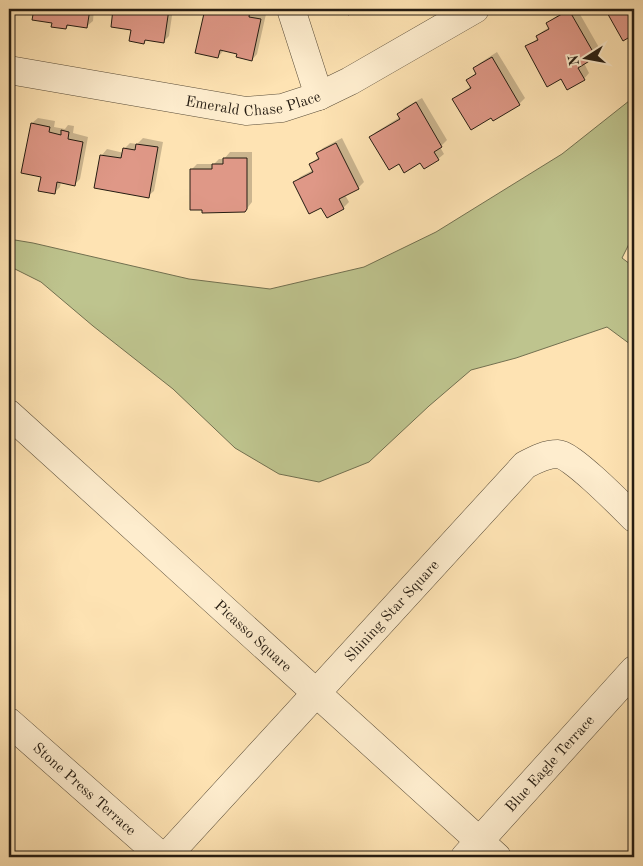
<svg xmlns="http://www.w3.org/2000/svg" width="643" height="866" font-family="'Old Standard TT',serif">
<style>
.green{fill:#bec48e;stroke:#727050}
.shadow{fill:#0003}
.building{fill:#df9887;stroke:#251c12}
.lines{fill:none;stroke-linecap:round;stroke-linejoin:round}
.minor-casing{stroke:#5b4e3a;stroke-width:29}
.minor{stroke:#feedce;stroke-width:28}
.labels{text-anchor:middle;stroke-width:4.5;stroke-linejoin:round;paint-order:stroke}
.street-label{font-size:15px;fill:#251c12;stroke:#feedce}
</style>
<rect width="100%" height="100%" fill="#fee3b3"/>
<filter id="stains"><feTurbulence type="fractalNoise" baseFrequency=".004" numOctaves="4"/><feColorMatrix values="0 0 0 0 .2 0 0 0 0 .09 0 0 0 0 .02 0 0 0 .5 -.17"/></filter>
<radialGradient id="worn" r=".72"><stop offset=".6" stop-color="#630" stop-opacity="0"/><stop offset="1" stop-color="#630" stop-opacity=".3"/></radialGradient>
<path class="green" d="M 634,97 L 634,234 L 622,258 L 634,267 L 634,347 L 607,327 L 516,358 L 471,370 L 429,406 L 369,462 L 319,482 L 279,474 L 235,448 L 173,389 L 93,326 L 41,282 L 9,266 L 9,239 L 33,243 L 189,279 L 270,289 L 364,267 L 436,232 L 562,154 Z"/>
<path class="shadow" d="M 35,9 L 94,9 L 93,21 L 87,26 L 70,24 L 66,28 L 53,22 L 34,19 Z
M 115,9 L 173,9 L 169,36 L 163,42 L 147,39 L 144,42 L 133,29 L 112,26 Z
M 206,9 L 254,9 L 254,11 L 266,14 L 257,54 L 252,60 L 239,53 L 224,50 L 218,57 L 196,52 Z
M 569,9 L 577,9 L 601,51 L 595,56 L 584,63 L 589,73 L 584,79 L 561,77 L 527,47 L 538,38 L 537,36 L 543,31 L 550,27 L 548,23 L 554,18 Z
M 607,9 L 634,9 L 634,35 L 634,34 L 623,39 Z
M 497,52 L 525,98 L 519,104 L 491,116 L 454,99 L 471,86 L 467,80 L 477,72 L 474,68 L 480,63 Z
M 422,98 L 447,140 L 440,147 L 444,154 L 438,159 L 399,163 L 371,137 L 376,132 L 400,117 L 398,114 L 404,108 Z
M 38,118 L 55,121 L 54,127 L 65,129 L 68,125 L 74,126 L 73,133 L 88,137 L 80,179 L 75,184 L 61,182 L 60,187 L 54,193 L 42,176 L 32,123 Z
M 143,138 L 163,142 L 154,191 L 148,196 L 96,187 L 102,155 L 107,149 L 124,153 L 124,149 L 130,143 L 137,144 Z
M 342,138 L 364,182 L 358,188 L 345,195 L 349,202 L 343,208 L 322,206 L 295,183 L 300,177 L 313,170 L 310,164 L 319,157 L 317,154 L 323,148 Z
M 230,152 L 252,152 L 252,202 L 245,211 L 191,170 L 197,164 L 214,164 L 219,159 L 224,159 Z"/>
<path class="building" d="M 34,9 L 90,9 L 87,28 L 67,25 L 66,29 L 51,27 L 52,23 L 32,20 Z
M 113,9 L 169,9 L 164,43 L 145,40 L 144,44 L 129,41 L 131,30 L 111,27 Z
M 205,9 L 250,9 L 249,17 L 261,19 L 252,61 L 236,57 L 237,54 L 220,50 L 218,58 L 195,53 Z
M 344,9 L 360,9 L 348,15 Z
M 605,9 L 634,9 L 634,37 L 633,35 L 623,41 Z
M 569,10 L 596,57 L 578,68 L 585,80 L 567,90 L 561,79 L 547,87 L 525,46 L 538,40 L 536,36 L 549,29 L 546,23 Z
M 492,57 L 520,105 L 493,121 L 491,118 L 471,130 L 452,99 L 471,88 L 466,80 L 476,74 L 473,68 Z
M 416,102 L 442,147 L 434,152 L 439,160 L 424,169 L 420,163 L 404,173 L 399,164 L 389,170 L 369,137 L 400,119 L 397,114 Z
M 31,123 L 50,127 L 49,132 L 61,135 L 61,130 L 69,132 L 68,139 L 83,142 L 75,186 L 57,182 L 55,194 L 38,191 L 41,177 L 21,173 Z
M 336,143 L 359,189 L 339,199 L 344,209 L 327,218 L 321,208 L 309,214 L 293,182 L 313,172 L 309,164 L 319,159 L 316,153 Z
M 136,144 L 158,147 L 149,198 L 94,188 L 100,155 L 121,158 L 123,148 L 135,150 Z
M 223,158 L 247,158 L 247,209 L 245,212 L 202,213 L 202,210 L 190,210 L 190,169 L 212,169 L 212,164 L 223,164 Z"/>
<g class="lines">
<g class="minor-casing">
<g id="minor">
<path d="M 291,9 L 319,96"/>
<path id="s1" d="M 9,70 L 246,111 L 282,108 L 319,96 L 350,81 L 475,9"/>
<path id="s2" d="M 9,414 L 497,857"/>
<path id="s3" d="M 9,722 L 162,857"/>
<path id="s4" d="M 166,857 L 525,465 C 536,459 546,454 558,454 C 571,454 622,506 634,518"/>
<path id="s5" d="M 465,857 L 634,670"/>
</g>
</g>
<use href="#minor" class="minor"/>
</g>
<g class="labels">
<g class="street-label">
<text dy="5" stroke="none"><textPath href="#s1" startOffset="248">Emerald Chase Place</textPath></text>
<text dy="5" stroke="none"><textPath href="#s4" startOffset="334">Shining Star Square</textPath></text>
<text dy="5" stroke="none"><textPath href="#s2" startOffset="330">Picasso Square</textPath></text>
<text dy="5" stroke="none"><textPath href="#s5" startOffset="126">Blue Eagle Terrace</textPath></text>
<text dy="5" stroke="none"><textPath href="#s3" startOffset="101">Stone Press Terrace</textPath></text>
</g>
</g>
<rect width="643" height="866" fill="none" stroke="#fee3b3" stroke-width="30"/>
<rect x="10" y="10" width="623" height="846" fill="none" stroke="#251c12" stroke-width="2.5"/>
<rect x="15" y="15" width="613" height="836" fill="none" stroke="#251c12"/>
<g transform="translate(586 58) rotate(259)" stroke="#feedce" stroke-width="4" paint-order="stroke">
<path d="M0-4L9 19L0 12L-9 19Z" fill="#251c12"/>
<text y="-8" font-size="14" font-weight="bold" text-anchor="middle" fill="#251c12">N</text>
</g>
<rect width="100%" height="100%" filter="url(#stains)"/>
<rect width="100%" height="100%" fill="url(#worn)"/>
</svg>
